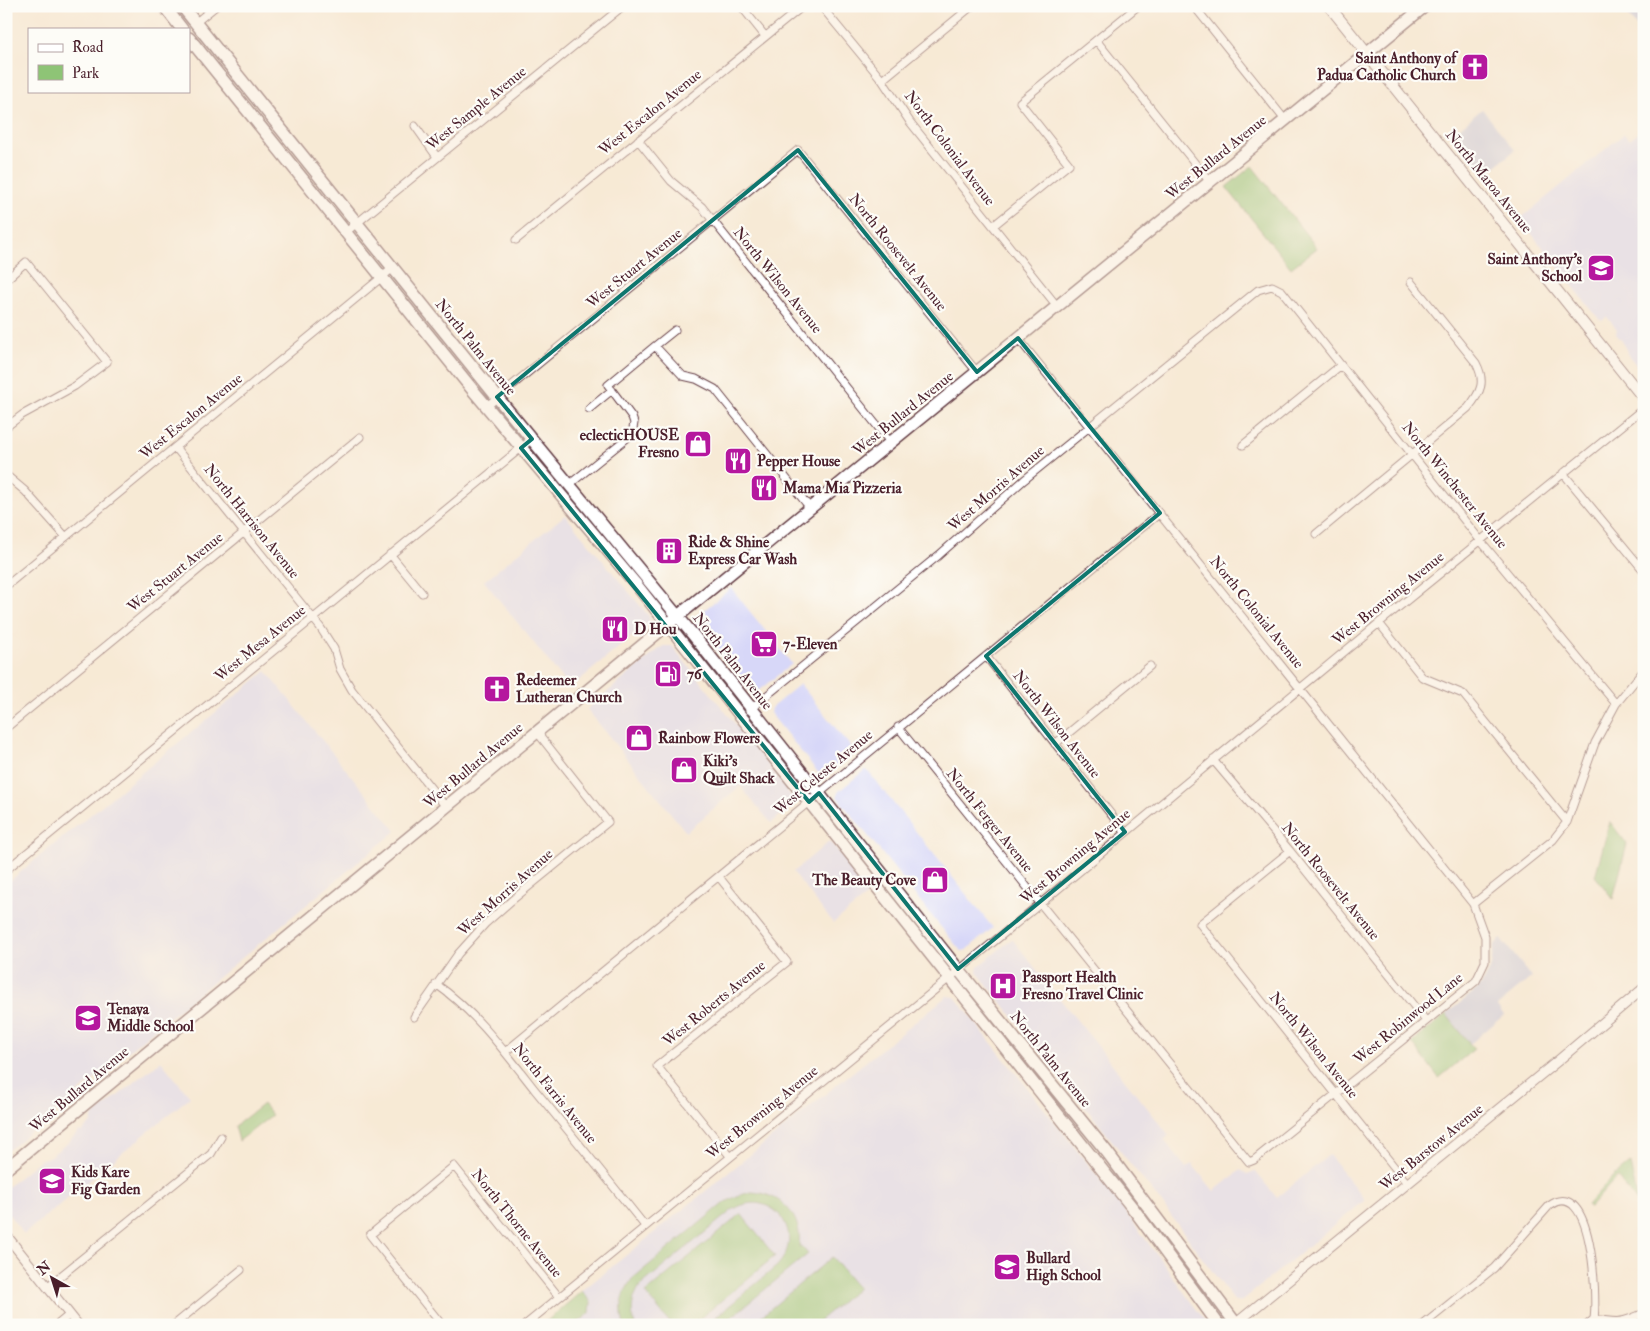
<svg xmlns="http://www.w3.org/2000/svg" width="1650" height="1331" font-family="'IM FELL Double Pica',serif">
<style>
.built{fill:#d7d7f8}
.industrial{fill:#bfc2dd}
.green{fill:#8ec476;stroke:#6c7250}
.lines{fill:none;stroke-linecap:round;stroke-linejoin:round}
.minor-casing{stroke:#643d45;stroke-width:9}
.tertiary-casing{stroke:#643d45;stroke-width:11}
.secondary-casing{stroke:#643d45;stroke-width:12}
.primary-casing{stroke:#643d45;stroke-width:14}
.minor{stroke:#fff;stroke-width:7}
.tertiary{stroke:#fff;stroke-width:9}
.secondary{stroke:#fff;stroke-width:10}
.primary{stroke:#fff;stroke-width:11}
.marked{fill:none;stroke:#0f766e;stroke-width:4;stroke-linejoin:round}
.labels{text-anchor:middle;stroke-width:4.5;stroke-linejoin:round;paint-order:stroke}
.poi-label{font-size:15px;font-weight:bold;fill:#4a1f2b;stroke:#fdfcf7;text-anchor:start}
.street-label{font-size:15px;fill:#4a1f2b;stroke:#fdfcf7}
</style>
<rect width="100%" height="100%" fill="#fdfcf7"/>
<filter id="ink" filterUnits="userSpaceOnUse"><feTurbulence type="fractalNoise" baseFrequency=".02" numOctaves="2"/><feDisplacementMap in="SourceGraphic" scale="10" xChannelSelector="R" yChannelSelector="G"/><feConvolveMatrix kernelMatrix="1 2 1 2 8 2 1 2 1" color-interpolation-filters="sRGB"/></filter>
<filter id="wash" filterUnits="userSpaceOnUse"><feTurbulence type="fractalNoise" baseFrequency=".0096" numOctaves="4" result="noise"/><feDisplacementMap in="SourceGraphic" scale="20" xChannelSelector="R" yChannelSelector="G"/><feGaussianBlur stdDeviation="1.12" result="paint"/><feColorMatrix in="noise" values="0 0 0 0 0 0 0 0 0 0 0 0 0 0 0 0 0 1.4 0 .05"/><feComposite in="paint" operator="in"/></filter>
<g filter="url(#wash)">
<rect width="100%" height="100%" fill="#f7ead6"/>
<path class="built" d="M 1644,128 L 1644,375 L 1629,356 L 1624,343 L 1616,334 L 1617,329 L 1607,317 L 1603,320 L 1599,319 L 1520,219 L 1624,134 L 1629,140 Z
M 565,515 L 648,615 L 650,619 L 647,624 L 570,688 L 484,581 Z
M 731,588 L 792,664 L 754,694 L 751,693 L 695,624 L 696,617 Z
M 663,646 L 672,646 L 767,763 L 794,800 L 793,805 L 771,823 L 740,786 L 686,832 L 587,709 Z
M 266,671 L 396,831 L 6,1152 L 6,884 Z
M 800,684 L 855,752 L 826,776 L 820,775 L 770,713 L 771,708 Z
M 866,769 L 993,928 L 965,951 L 961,951 L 936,921 L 838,798 L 837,795 L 839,791 Z
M 830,841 L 871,893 L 833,923 L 793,872 Z
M 1012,939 L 1169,1135 L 1164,1140 L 1186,1168 L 1192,1164 L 1214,1191 L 1241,1170 L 1247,1174 L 1255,1171 L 1277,1198 L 1329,1155 L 1365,1200 L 1242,1301 L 1235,1302 L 1161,1202 L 977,972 L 978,967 Z
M 947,996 L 955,997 L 1119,1203 L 1208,1325 L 575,1325 L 590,1313 L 591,1302 L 582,1291 Z
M 161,1061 L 190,1097 L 24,1234 L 6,1211 L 6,1188 L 40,1160 L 49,1157 L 69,1142 L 79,1131 L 81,1132 L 90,1124 L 93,1116 Z"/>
<path class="industrial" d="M 1620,6 L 1644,6 L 1644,36 Z
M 1482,109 L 1515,150 L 1485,175 L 1452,134 Z
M 1501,939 L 1532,977 L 1497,1006 L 1504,1015 L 1470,1044 L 1446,1014 L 1475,991 L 1484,981 L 1491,966 L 1494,945 Z"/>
<path class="green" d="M 1252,166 L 1317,248 L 1291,268 L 1226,187 Z
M 1610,822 L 1627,844 L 1613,899 L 1595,876 Z
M 1446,1014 L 1474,1049 L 1439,1078 L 1412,1043 Z
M 263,1104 L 272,1115 L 239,1141 L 235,1126 Z
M 1630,1163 L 1638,1203 L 1617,1177 L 1589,1208 L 1587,1205 L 1615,1174 L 1616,1175 Z
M 751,1192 C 781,1193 803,1216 799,1247 L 801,1246 L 808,1254 L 722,1325 L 706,1325 L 776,1267 C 810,1233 769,1184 731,1211 L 640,1286 C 632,1298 630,1311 635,1325 L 624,1325 C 619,1308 622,1294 632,1279 L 724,1203 L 737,1196 Z
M 741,1214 L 775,1256 L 692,1325 L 672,1325 L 645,1293 Z
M 832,1257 L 858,1288 L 814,1325 L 751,1325 Z
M 582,1291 L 591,1302 L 590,1313 L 575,1325 L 542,1325 Z"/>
</g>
<g filter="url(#ink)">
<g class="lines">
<g class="minor-casing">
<path id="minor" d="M 741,6 L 765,36
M 821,6 L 882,80 L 910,122 L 1057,306
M 1194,6 L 1285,120
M 195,23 L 216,6
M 1096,40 L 1210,182
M 882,80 L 972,6
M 415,126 L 437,157
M 638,140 L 671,181 L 702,207 L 890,442
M 993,226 L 1069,164 L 1020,102 L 1138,6
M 346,232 L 623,6
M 516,240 L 803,6
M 6,280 L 26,262 L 107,362 L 75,386 L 22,415 L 6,427
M 655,346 L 675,330
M 487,406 L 798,150 L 977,372
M 589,409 L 612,390
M 1243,445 L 1341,365
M 175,447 L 320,627 L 334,649 L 340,669 L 352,690 L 446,807
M 1563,473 L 1644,571
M 6,475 L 25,491 L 66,537
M 570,484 L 632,434 L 634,423 L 632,417 L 608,385 L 655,346 L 683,376 L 696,379 L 715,389 L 810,508
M 1316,534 L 1468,408 C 1481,392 1486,382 1476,363 L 1411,282
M 390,554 L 422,593
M 6,586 L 393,268
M 1379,623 L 1422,677 L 1463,694 L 1567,822
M 986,656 L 1125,832
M 749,710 L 939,555 L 1024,480 L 1258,290 L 1272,286 L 1282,291 L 1480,540 L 1616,704
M 898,727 L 1249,1162 L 1254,1160 L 1476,981 L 1485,962 L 1485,937 L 1473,904 L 1018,338
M 6,728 L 360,437
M 1055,744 L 1150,666
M 1213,760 L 1290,851 L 1426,1021
M 1290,851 L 1200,924 L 1407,1183
M 6,870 L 532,439
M 719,877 L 787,962 L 657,1066 L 730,1156
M 1473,904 L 1553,840 L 1567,822 L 1595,743 L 1616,704 L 1644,670
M 436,984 C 476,1012 505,1052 535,1090 C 572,1135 609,1181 645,1226
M 414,1017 L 458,954 L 485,924 L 511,901 L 608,822 L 537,732
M 505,1052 L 1160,513
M 47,1287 L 211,1154 L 221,1137
M 57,1325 L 69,1315
M 174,1325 L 241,1270
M 442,1325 L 370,1235 L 454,1166 L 559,1297
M 525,1325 L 1040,904 L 1379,623 L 1644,408
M 1423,1325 L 1494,1268 L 1549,1206 C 1593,1174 1597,1297 1594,1319
M 1587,1325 L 1594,1319 C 1618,1323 1622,1323 1644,1313"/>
</g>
<g class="tertiary-casing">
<path id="tertiary" d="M 6,1235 L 78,1325
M 1234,1325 L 1560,1059 L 1644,988"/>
</g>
<g class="secondary-casing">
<path id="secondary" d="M 1329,6 L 1644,399"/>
</g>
<g class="primary-casing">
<path id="primary" d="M 164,6 L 182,29
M 182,6 L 497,397 L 694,636 L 958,969 L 1107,1152 L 1237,1325
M 189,38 L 472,389 L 635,583 L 704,670 L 1135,1211 L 1219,1325
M 6,1169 L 667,625 L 1425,6"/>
</g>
<use href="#minor" class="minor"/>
<use href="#tertiary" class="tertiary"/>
<use href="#secondary" class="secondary"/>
<use href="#primary" class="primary"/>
</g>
</g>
<path d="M0 0H1650V1331H0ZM 798,150 L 977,372 L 1018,338 L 1160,513 L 986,656 L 1125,832 L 958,969 L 819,793 L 809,802 L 521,448 L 532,439 L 497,397 Z" fill="#f7ead6" fill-opacity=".55" fill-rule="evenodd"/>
<path class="marked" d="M 798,150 L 977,372 L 1018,338 L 1160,513 L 986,656 L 1125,832 L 958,969 L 819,793 L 809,802 L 521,448 L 532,439 L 497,397 Z"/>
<defs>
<g id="church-square" transform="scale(1.4375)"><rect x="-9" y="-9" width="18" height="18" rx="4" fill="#b5179e" stroke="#fdfcf7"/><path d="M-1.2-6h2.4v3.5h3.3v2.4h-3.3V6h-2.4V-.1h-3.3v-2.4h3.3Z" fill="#fff"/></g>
<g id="school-square" transform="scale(1.4375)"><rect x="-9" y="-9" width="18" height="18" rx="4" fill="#b5179e" stroke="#fdfcf7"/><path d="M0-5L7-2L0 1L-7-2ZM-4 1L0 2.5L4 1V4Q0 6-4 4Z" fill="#fff"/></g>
<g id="shop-square" transform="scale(1.4375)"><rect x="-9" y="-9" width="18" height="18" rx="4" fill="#b5179e" stroke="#fdfcf7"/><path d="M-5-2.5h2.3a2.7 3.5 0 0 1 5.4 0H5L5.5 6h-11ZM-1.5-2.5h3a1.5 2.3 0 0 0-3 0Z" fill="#fff"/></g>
<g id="restaurant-square" transform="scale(1.4375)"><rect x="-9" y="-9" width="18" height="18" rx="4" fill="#b5179e" stroke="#fdfcf7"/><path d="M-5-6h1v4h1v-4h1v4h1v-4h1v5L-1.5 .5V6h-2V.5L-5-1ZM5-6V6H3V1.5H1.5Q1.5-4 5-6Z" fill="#fff"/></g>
<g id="building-square" transform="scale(1.4375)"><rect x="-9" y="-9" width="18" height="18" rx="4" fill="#b5179e" stroke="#fdfcf7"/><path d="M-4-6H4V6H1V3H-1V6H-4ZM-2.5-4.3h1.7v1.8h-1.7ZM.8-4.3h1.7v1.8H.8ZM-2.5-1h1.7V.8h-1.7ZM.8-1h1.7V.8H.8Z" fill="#fff"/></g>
<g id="supermarket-square" transform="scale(1.4375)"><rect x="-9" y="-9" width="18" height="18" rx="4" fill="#b5179e" stroke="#fdfcf7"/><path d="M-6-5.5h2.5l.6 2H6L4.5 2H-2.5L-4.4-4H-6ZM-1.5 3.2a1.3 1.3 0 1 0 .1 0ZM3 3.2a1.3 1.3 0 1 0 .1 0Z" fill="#fff"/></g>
<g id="fuel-square" transform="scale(1.4375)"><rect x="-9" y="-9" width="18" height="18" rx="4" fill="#b5179e" stroke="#fdfcf7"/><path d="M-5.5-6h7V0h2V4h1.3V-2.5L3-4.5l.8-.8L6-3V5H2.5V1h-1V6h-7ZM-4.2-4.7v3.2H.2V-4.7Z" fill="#fff"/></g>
<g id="hospital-square" transform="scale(1.4375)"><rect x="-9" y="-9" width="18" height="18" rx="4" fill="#b5179e" stroke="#fdfcf7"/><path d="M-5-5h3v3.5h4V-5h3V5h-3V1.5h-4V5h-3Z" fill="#fff"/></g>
</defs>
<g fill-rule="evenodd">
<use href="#church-square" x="1475" y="67"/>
<use href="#school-square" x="1601" y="268"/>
<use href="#shop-square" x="698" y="444"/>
<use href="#restaurant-square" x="738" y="461"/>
<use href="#restaurant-square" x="764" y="488"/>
<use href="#building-square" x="669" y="551"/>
<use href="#restaurant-square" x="615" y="629"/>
<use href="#supermarket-square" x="764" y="644"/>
<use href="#fuel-square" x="668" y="674"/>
<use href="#church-square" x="497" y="689"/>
<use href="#shop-square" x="639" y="738"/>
<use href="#shop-square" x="684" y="770"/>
<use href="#shop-square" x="935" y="880"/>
<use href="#hospital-square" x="1003" y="986"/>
<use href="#school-square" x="88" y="1018"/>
<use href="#school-square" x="52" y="1181"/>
<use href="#school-square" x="1007" y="1267"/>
</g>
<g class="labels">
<g class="poi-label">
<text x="1456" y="63" text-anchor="end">Saint Anthony of<tspan x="1456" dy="17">Padua Catholic Church</tspan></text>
<text x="1582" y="264" text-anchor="end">Saint Anthony's<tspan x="1582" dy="17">School</tspan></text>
<text x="679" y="440" text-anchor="end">eclecticHOUSE<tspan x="679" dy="17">Fresno</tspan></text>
<text x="757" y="466">Pepper House</text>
<text x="783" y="493">Mama Mia Pizzeria</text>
<text x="688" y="547">Ride &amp; Shine<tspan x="688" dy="17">Express Car Wash</tspan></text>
<text x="634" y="634">D Hou</text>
<text x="783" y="649">7-Eleven</text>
<text x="687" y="679">76</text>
<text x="516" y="685">Redeemer<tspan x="516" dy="17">Lutheran Church</tspan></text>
<text x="658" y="743">Rainbow Flowers</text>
<text x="703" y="766">Kiki's<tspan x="703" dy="17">Quilt Shack</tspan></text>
<text x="916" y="885" text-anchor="end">The Beauty Cove</text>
<text x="1022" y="982">Passport Health<tspan x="1022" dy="17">Fresno Travel Clinic</tspan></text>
<text x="107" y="1014">Tenaya<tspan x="107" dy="17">Middle School</tspan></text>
<text x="71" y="1177">Kids Kare<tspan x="71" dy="17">Fig Garden</tspan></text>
<text x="1026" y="1263">Bullard<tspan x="1026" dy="17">High School</tspan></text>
</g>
<g class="street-label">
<text transform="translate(476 108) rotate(-39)" y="5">West Sample Avenue</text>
<text transform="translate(650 112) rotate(-39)" y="5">West Escalon Avenue</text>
<text transform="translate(950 148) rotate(53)" y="5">North Colonial Avenue</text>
<text transform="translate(1216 157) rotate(-39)" y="5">West Bullard Avenue</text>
<text transform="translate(1489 181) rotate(51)" y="5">North Maroa Avenue</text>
<text transform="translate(898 252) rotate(51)" y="5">North Roosevelt Avenue</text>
<text transform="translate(634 268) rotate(-39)" y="5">West Stuart Avenue</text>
<text transform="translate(778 280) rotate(51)" y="5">North Wilson Avenue</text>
<text transform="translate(476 347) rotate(51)" y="5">North Palm Avenue</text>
<text transform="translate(903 413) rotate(-39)" y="5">West Bullard Avenue</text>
<text transform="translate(191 416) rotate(-39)" y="5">West Escalon Avenue</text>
<text transform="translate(1455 485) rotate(51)" y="5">North Winchester Avenue</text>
<text transform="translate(996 488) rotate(-41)" y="5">West Morris Avenue</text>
<text transform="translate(252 521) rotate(51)" y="5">North Harrison Avenue</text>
<text transform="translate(175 572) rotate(-39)" y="5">West Stuart Avenue</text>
<text transform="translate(1388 598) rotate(-39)" y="5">West Browning Avenue</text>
<text transform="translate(1257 612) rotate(51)" y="5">North Colonial Avenue</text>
<text transform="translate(260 643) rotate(-39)" y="5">West Mesa Avenue</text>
<text transform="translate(733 661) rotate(52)" y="5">North Palm Avenue</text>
<text transform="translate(1057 724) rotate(52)" y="5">North Wilson Avenue</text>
<text transform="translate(473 765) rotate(-40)" y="5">West Bullard Avenue</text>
<text transform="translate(823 772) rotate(-40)" y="5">West Celeste Avenue</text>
<text transform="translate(990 820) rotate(51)" y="5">North Ferger Avenue</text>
<text transform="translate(1075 856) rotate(-40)" y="5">West Browning Avenue</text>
<text transform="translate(1331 881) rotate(51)" y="5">North Roosevelt Avenue</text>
<text transform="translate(505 892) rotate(-42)" y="5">West Morris Avenue</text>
<text transform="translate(714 1003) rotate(-39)" y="5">West Roberts Avenue</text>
<text transform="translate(1408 1018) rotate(-39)" y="5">West Robinwood Lane</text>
<text transform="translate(1314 1045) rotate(51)" y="5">North Wilson Avenue</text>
<text transform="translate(1051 1059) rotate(51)" y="5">North Palm Avenue</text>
<text transform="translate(79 1089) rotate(-40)" y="5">West Bullard Avenue</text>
<text transform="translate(555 1093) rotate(51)" y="5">North Farris Avenue</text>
<text transform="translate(762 1112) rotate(-39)" y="5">West Browning Avenue</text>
<text transform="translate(1431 1147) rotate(-39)" y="5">West Barstow Avenue</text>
<text transform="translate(517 1223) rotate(51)" y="5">North Thorne Avenue</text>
</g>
</g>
<rect width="1650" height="1331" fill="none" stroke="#fdfcf7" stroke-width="25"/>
<rect x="28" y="28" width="162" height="65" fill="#fdfcf7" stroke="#b5a4a5"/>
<rect x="38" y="44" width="25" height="8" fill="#ffffff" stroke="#b5a4a5"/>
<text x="72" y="52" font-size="15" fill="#4a1f2b">Road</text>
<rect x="38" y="65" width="25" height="15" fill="#8ec476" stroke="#b5a4a5"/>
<text x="72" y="78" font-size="15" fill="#4a1f2b">Park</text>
<g transform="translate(52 1278) rotate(321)" stroke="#fdfcf7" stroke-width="4" paint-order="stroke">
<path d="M0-4L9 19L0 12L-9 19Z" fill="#4a1f2b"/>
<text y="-8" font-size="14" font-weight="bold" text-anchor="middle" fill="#4a1f2b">N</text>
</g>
</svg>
